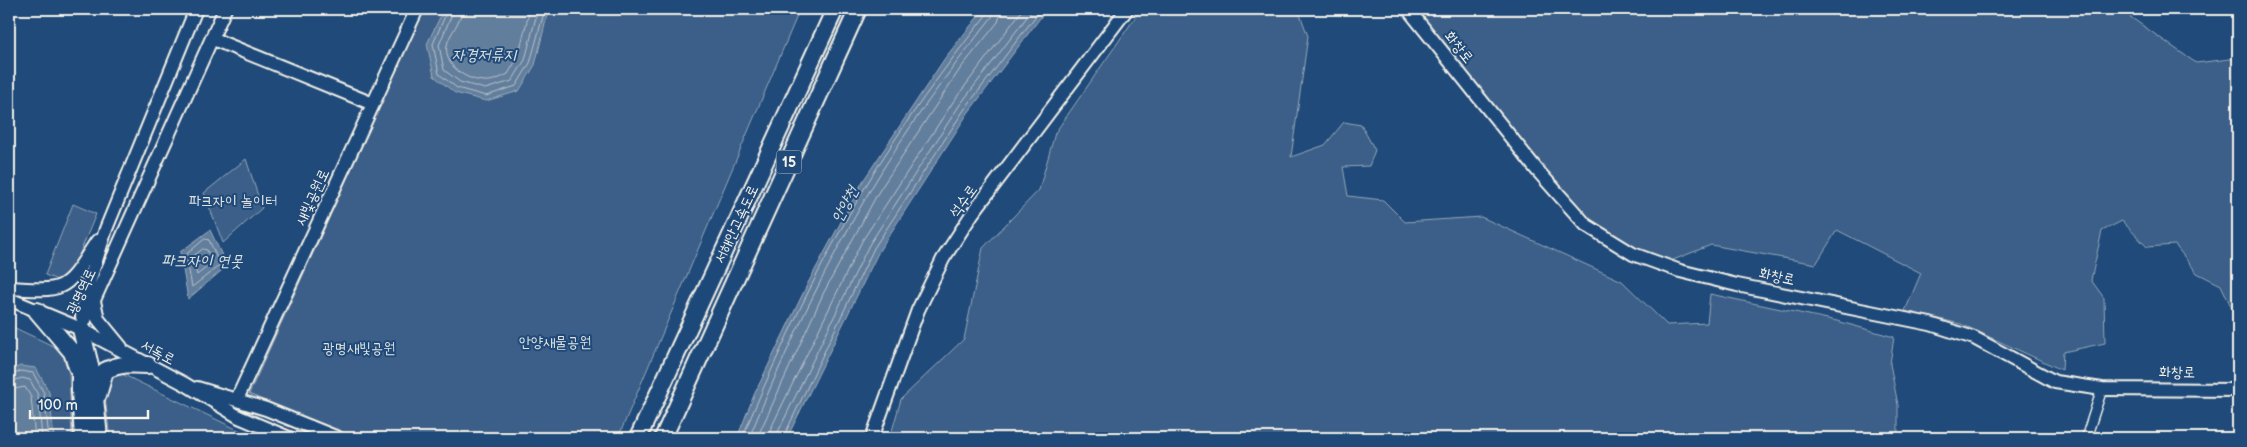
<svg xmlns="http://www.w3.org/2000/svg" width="2247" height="447" font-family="'Balsamiq Sans','Poor Story',sans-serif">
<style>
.green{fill:#3a5f88;stroke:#97a8b8}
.water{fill:#627e9d;stroke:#9cacbb}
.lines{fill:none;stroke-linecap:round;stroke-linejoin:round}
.shore{stroke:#bac3ca;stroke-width:1}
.street-casing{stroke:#f4f1e8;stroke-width:12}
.secondary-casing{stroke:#f4f1e8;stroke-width:16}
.highway-casing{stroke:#f4f1e8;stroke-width:20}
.street{stroke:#1f4a7a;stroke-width:9}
.secondary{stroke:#1f4a7a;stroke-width:12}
.highway{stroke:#1f4a7a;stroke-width:16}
.rail{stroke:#f4f1e8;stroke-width:2.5}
.labels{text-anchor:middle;stroke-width:4;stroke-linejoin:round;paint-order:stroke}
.shield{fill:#1f4a7a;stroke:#b4bfc7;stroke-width:1}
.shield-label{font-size:14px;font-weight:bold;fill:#f4f1e8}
.street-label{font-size:15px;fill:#f4f1e8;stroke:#1f4a7a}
.park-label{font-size:15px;fill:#e1e2de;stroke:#1f4a7a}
.water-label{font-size:16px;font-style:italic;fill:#dee0dd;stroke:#1f4a7a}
</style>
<rect width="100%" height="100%" fill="#1f4a7a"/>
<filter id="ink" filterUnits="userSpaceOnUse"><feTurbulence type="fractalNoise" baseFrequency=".02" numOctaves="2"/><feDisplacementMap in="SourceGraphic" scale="10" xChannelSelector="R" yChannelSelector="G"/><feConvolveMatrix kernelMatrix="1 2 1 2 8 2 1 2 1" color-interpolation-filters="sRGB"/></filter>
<g filter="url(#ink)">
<path class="green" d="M 424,9 L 800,9 L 618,438 L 350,438 L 249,394 Z
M 1141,9 L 1298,9 L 1308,36 L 1291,157 L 1325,145 L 1344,122 L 1361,125 L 1375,150 L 1369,166 L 1343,167 L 1348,196 L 1383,200 L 1405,222 L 1481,217 L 1622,281 L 1667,325 L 1707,323 L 1710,294 L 1837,321 L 1894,337 L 1890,364 L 1898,405 L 1898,438 L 890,438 L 901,399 L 964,339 L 983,248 L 1039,190 L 1055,133 Z
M 1414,9 L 2119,9 L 2196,63 L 2238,58 L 2238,321 L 2221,285 L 2197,273 L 2175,245 L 2147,247 L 2122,221 L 2102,231 L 2091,280 L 2104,298 L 2105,343 L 2063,352 L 2062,370 L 1961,324 L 1905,311 L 1921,273 L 1837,230 L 1816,264 L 1711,245 L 1668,262 L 1617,242 L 1587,221 L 1547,179 Z
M 246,159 L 262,208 L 223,243 L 204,193 Z
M 73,204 L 96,214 L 67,284 L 45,275 Z
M 13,327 L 68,353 L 72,438 L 9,438 L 9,335 Z
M 101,364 L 255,438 L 110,438 Z"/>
<path class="water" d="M 444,9 L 551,9 L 548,12 L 535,65 L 519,91 L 486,101 L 455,93 L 434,76 L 427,44 Z
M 984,9 L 1047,9 L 968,113 L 879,251 L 787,438 L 737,438 L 754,395 L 808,283 L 863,181 L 945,58 Z
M 210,230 L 227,266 L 188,299 L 180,252 Z
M 20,366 L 36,368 L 49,392 L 54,438 L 9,438 L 9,372 Z"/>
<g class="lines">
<path class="shore" d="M 448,9 L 433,44 L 439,74 L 457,88 L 486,96 L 516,86 L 530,63 L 545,9
M 454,9 L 439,45 L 444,70 L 460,82 L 485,89 L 512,81 L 525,60 L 538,9
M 462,9 C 461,23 450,32 447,45 C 443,66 467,81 485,81 C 492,82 502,77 508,74 L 518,57 L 530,9
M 205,239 L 209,240 L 220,265 L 192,287 L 186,255 Z
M 203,249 L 207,250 L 212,263 L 197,275 L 193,257 Z
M 9,376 L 21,371 L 33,373 L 44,393 L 49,438
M 9,382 L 22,378 L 30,380 L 38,395 L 42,438
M 9,390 L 25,387 L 31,397 L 35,438
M 742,438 C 778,352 819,264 867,184 C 903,124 944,68 987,14 L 988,9
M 749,438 C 784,353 825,267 872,187 C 907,128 949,71 992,17 L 994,9
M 757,438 L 824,292 L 879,191 L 960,69 L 998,22 L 1002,9
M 769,438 L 771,428 L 862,241 L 953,102 L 1023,9
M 777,438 L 778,432 L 869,245 L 959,106 L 1033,9
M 783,438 L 874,248 L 964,110 L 1041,9"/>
<g class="street-casing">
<path id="street" d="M 2089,438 L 2088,432 L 2102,389"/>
</g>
<g class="secondary-casing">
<path id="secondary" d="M 1408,9 L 1537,170 L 1586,225 L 1633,254 L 1680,271 L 1737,285 L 1930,324 L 1974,338 L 2055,382 L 2102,389 L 2238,390
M 213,39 L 373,104
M 9,288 C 69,292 65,290 97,241
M 9,299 L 81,329 L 185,384 L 239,417 L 289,438
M 94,301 L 98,319 L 121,347
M 82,317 L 85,295 L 106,229 L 196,9
M 81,329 L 225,9
M 197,388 L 266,409 L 338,438
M 237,399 L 417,9
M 872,438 L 918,310 L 943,259 L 972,214 L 1127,9"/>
</g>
<g class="highway-casing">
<path id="highway" d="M 37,311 L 72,352 L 77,367
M 81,329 L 93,378 L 99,438
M 80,352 L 80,391 L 83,438
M 98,395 L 105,371 C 119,363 133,364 148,365
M 638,438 L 835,9
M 663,438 L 858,9"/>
</g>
<use href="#street" class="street"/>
<use href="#secondary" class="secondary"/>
<use href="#highway" class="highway"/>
<path class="rail" d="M 9,167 L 10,164"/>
</g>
</g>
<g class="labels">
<rect class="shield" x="776.5" y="150.5" width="25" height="23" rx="4"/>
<g class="shield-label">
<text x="789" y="167">15</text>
</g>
<g class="street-label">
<text transform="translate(1459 47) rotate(51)" y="5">화창로</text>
<text transform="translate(312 197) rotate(-65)" y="5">새빛공원로</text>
<text transform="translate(963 201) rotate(-54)" y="5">석수로</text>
<text transform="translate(736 224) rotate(-65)" y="5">서해안고속도로</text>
<text transform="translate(1777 276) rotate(12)" y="5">화창로</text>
<text transform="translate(81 291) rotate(-65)" y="5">광명역로</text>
<text transform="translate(158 352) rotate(28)" y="5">서독로</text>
<text transform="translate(2177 372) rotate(1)" y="5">화창로</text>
</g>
<g class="park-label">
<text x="233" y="206">파크자이 놀이터</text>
<text x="555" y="347">안양새물공원</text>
<text x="359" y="353">광명새빛공원</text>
</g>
<g class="water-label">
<text x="484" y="60">자경저류지</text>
<text transform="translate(844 204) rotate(-62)" y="6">안양천</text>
<text x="202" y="266">파크자이 연못</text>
</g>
</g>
<rect width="2247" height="447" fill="none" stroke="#1f4a7a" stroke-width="30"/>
<rect x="15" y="15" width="2217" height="417" fill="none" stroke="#f4f1e8" stroke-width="2" filter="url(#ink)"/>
<path d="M30 410v8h118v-8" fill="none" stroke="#f4f1e8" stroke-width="2.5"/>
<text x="38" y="410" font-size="15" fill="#f4f1e8" stroke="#1f4a7a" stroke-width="4" paint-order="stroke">100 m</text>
</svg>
